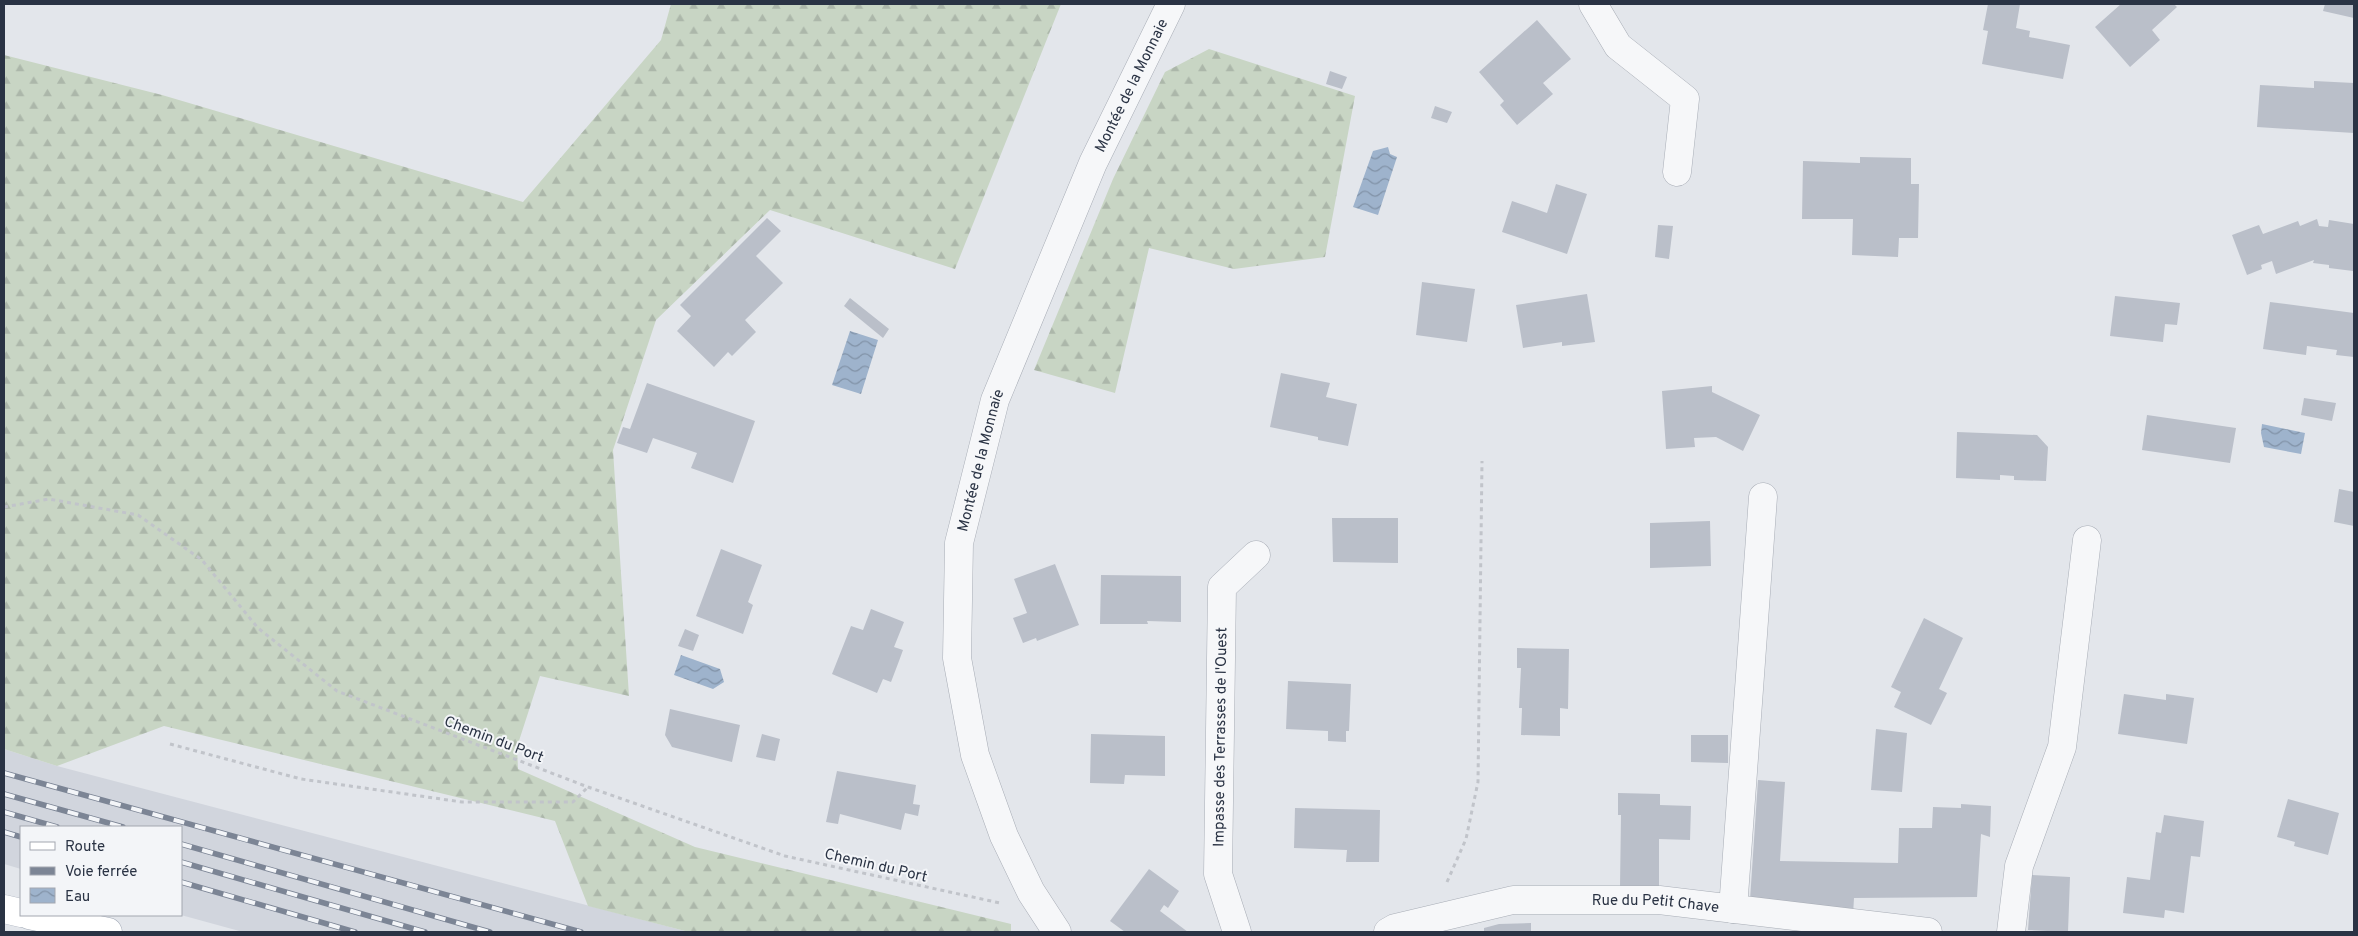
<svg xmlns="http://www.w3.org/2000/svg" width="2358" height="936" font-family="Overpass,sans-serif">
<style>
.built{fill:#d1d5dd}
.forest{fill:url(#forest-firs)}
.water{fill:url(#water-waves)}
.building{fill:#babfc9}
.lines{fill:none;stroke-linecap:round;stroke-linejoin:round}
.minor-casing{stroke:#a8adb6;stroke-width:29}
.major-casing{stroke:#a2aab7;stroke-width:29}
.path{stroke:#c1c4ca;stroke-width:3;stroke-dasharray:4 4;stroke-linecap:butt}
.minor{stroke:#f6f7f9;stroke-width:28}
.major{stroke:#fff;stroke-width:28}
.rail-casing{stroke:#7c8595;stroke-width:5.5}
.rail{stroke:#f3f5f8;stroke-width:4;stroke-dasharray:11;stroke-linecap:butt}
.labels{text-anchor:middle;stroke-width:4;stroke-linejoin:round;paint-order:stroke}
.street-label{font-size:15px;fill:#2a3344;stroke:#f3f5f8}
</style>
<defs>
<pattern id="forest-firs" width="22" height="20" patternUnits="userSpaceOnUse" patternTransform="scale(1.25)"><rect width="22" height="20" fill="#c8d5c4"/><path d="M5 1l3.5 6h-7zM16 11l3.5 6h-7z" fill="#acb7aa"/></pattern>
<pattern id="water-waves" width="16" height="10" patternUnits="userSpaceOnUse" patternTransform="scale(1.25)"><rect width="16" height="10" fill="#9eb3cc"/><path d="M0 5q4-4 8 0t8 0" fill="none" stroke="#8192a7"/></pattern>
</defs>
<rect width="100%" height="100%" fill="#e3e6eb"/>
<path class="built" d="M 4,749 L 57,766 L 689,932 L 243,932 L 181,915 L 181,827 L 21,827 L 21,869 L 4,864 Z"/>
<path class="forest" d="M 671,4 L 1061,4 L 955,269 L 770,210 L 656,320 L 613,450 L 629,696 L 540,676 L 517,747 L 518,769 L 695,847 L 1011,924 L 1011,932 L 689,932 L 588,906 L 555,821 L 164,726 L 57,766 L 4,749 L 4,55 L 162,95 L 523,202 L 661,40 Z
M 1209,49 L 1355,96 L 1325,257 L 1234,269 L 1149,248 L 1115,393 L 1034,370 L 1113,179 L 1165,72 Z"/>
<path class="water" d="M 1388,147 L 1390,154 L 1397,157 L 1378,215 L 1353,207 L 1373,151 Z
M 850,331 L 878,340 L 861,394 L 832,385 Z
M 2262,424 L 2305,433 L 2301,454 L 2264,447 L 2261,433 Z
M 681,655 L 720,669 L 724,682 L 713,689 L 674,675 Z"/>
<path class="building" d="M 1988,4 L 2020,4 L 2016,28 L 2030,31 L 2029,37 L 2070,45 L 2063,79 L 1982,64 L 1988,31 L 1983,30 Z
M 2121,4 L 2174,4 L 2177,7 L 2152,30 L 2160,40 L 2130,67 L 2095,27 Z
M 2325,4 L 2354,4 L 2354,18 L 2323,11 Z
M 1537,20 L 1571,59 L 1543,83 L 1553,94 L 1517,125 L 1500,105 L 1504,101 L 1479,72 Z
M 1330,71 L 1347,77 L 1342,89 L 1326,84 Z
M 2314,81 L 2354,83 L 2354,133 L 2257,127 L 2260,85 L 2314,88 Z
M 1435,106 L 1452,112 L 1447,123 L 1431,118 Z
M 1860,157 L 1911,158 L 1911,184 L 1919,184 L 1918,238 L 1899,238 L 1898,257 L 1852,255 L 1853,219 L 1802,219 L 1803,161 L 1860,163 Z
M 1556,184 L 1587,194 L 1567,254 L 1502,232 L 1512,201 L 1547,213 Z
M 767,218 L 781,231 L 756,256 L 783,283 L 745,320 L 756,332 L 732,356 L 728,352 L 714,367 L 677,331 L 691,316 L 680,305 Z
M 2317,219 L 2319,226 L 2328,227 L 2329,220 L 2354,224 L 2353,271 L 2329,268 L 2329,265 L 2313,263 L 2314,260 L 2276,274 L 2272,261 L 2261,265 L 2262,269 L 2247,275 L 2232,235 L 2259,225 L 2263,234 L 2298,221 L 2300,226 Z
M 1658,225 L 1673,226 L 1669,259 L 1655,257 Z
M 1422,282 L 1475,289 L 1467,342 L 1416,335 Z
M 1587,294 L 1595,342 L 1562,346 L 1562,342 L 1523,348 L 1516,305 Z
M 2115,296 L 2180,303 L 2177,325 L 2165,324 L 2163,342 L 2110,336 Z
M 850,298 L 889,329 L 883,338 L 844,306 Z
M 2270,302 L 2354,313 L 2354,357 L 2336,355 L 2337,350 L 2307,346 L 2306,355 L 2263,349 Z
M 1281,373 L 1330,383 L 1326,397 L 1357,404 L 1348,446 L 1318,440 L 1318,437 L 1270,427 Z
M 647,383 L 755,421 L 733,483 L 691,468 L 697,453 L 653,438 L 647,453 L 617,443 L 623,427 L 630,429 Z
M 1712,386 L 1712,392 L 1760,415 L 1743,451 L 1716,437 L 1694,438 L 1695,447 L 1666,449 L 1662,391 Z
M 2304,398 L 2336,403 L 2332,421 L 2301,415 Z
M 2147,415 L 2236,428 L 2230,463 L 2142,450 Z
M 1957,432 L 2037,435 L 2048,447 L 2046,481 L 2014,480 L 2014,476 L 2000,475 L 2000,480 L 1956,478 Z
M 2339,489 L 2354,492 L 2354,526 L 2334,522 Z
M 1332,518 L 1398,518 L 1398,563 L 1333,562 Z
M 1710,521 L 1711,566 L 1650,568 L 1650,523 Z
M 721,549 L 762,565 L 748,602 L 753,605 L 743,634 L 696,616 Z
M 1055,564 L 1079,625 L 1037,641 L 1036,638 L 1023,643 L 1013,618 L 1027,613 L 1014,579 Z
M 1101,575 L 1181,576 L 1181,622 L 1147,621 L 1148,624 L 1100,624 Z
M 871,609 L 904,622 L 894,647 L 903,650 L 899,661 L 891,682 L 883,679 L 877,693 L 832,674 L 851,626 L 863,630 Z
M 1924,618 L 1963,638 L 1939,689 L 1947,693 L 1931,725 L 1894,707 L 1901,692 L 1891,687 Z
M 685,629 L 699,635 L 693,651 L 678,646 Z
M 1517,648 L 1569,649 L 1568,709 L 1560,708 L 1560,736 L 1521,735 L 1522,708 L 1519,708 L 1521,668 L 1517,668 Z
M 1288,681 L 1351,684 L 1349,731 L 1346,731 L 1346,742 L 1328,741 L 1328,731 L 1286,729 Z
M 2124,694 L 2166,700 L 2166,694 L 2194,698 L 2187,744 L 2118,734 Z
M 670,709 L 740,725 L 732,762 L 672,747 L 665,735 Z
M 1876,729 L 1907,733 L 1902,792 L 1871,790 Z
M 762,734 L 780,739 L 775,761 L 756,757 Z
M 1091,734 L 1165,736 L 1165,776 L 1125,775 L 1124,784 L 1090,783 Z
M 1691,735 L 1728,735 L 1728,763 L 1691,762 Z
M 837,771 L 916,785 L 913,804 L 920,805 L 918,816 L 905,813 L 901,830 L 840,814 L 838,824 L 826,822 Z
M 1758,780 L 1785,782 L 1780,861 L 1898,863 L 1899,828 L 1932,828 L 1933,807 L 1961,808 L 1961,804 L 1991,806 L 1990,837 L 1981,834 L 1977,897 L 1854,898 L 1853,915 L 1750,900 Z
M 1618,793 L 1660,794 L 1660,805 L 1691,806 L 1690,840 L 1659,839 L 1659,887 L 1620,887 L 1621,815 L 1618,815 Z
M 2288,799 L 2339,813 L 2328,855 L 2294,846 L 2295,842 L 2277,837 Z
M 1295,808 L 1380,810 L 1379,862 L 1346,862 L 1347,850 L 1294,848 Z
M 2164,815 L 2204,821 L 2200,857 L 2191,856 L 2184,913 L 2165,910 L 2164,918 L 2123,913 L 2127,877 L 2150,880 L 2156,832 L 2161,833 Z
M 1149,869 L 1179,891 L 1168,908 L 1164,905 L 1160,911 L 1188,932 L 1125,932 L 1110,921 Z
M 2032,875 L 2070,877 L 2068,932 L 2028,930 Z
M 1531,923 L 1531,932 L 1484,932 L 1484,928 L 1499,924 Z"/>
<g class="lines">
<g class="minor-casing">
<g id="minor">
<path d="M 1593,4 L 1618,46 L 1685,99 L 1677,172"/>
<path d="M 1733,909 L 1763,497"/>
<path id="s1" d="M 1057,932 L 1031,892 L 1004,836 L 975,755 L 957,658 L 959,543 L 995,400 L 1093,163 L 1171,4"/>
<path id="s2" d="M 1237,932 L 1218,874 L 1222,587 L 1256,555"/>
<path id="s3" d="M 1388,932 L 1395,928 L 1513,900 L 1659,900 L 1928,932"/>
<path d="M 2011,932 L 2019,866 L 2062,747 L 2087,540"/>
</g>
</g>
<g class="major-casing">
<path id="major" d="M 4,909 L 21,913
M 29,915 L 108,932"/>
</g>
<path class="path" d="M 4,507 L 49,499 L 138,515 L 202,560 L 258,628 L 337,691 L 588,787 L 785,856 L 1000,903
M 170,744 L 301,779 L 462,802 L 573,802 L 588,787
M 1447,882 L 1466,839 L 1478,782 L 1482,461"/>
<use href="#minor" class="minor"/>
<use href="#major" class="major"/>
<g class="rail-casing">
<path id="rail" d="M 4,773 L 581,932
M 4,794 L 123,827
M 4,812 L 57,827
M 4,832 L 21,837
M 181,844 L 490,932
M 181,862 L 425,932
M 181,882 L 355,932"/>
</g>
<use href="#rail" class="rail"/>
</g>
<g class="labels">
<g class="street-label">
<text dy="5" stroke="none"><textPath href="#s1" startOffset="900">Montée de la Monnaie</textPath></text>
<text dy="5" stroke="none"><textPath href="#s1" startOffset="495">Montée de la Monnaie</textPath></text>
<text dy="5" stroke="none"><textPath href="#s2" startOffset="198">Impasse des Terrasses de l'Ouest</textPath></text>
<text transform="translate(494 739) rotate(21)" y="5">Chemin du Port</text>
<text transform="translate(876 865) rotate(13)" y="5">Chemin du Port</text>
<text dy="5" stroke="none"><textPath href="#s3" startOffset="272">Rue du Petit Chave</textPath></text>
</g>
</g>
<rect width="2358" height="936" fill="none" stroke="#2a3344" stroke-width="10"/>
<rect x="20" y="826" width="162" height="90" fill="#f3f5f8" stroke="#a3a7b0"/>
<rect x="30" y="842" width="25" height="8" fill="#ffffff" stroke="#a3a7b0"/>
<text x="65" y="851" font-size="15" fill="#2a3344">Route</text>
<rect x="30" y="867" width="25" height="8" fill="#7c8595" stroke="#a3a7b0"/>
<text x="65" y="876" font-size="15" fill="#2a3344">Voie ferrée</text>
<rect x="30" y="888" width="25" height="15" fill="url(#water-waves)" stroke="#a3a7b0"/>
<text x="65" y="901" font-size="15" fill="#2a3344">Eau</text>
</svg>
